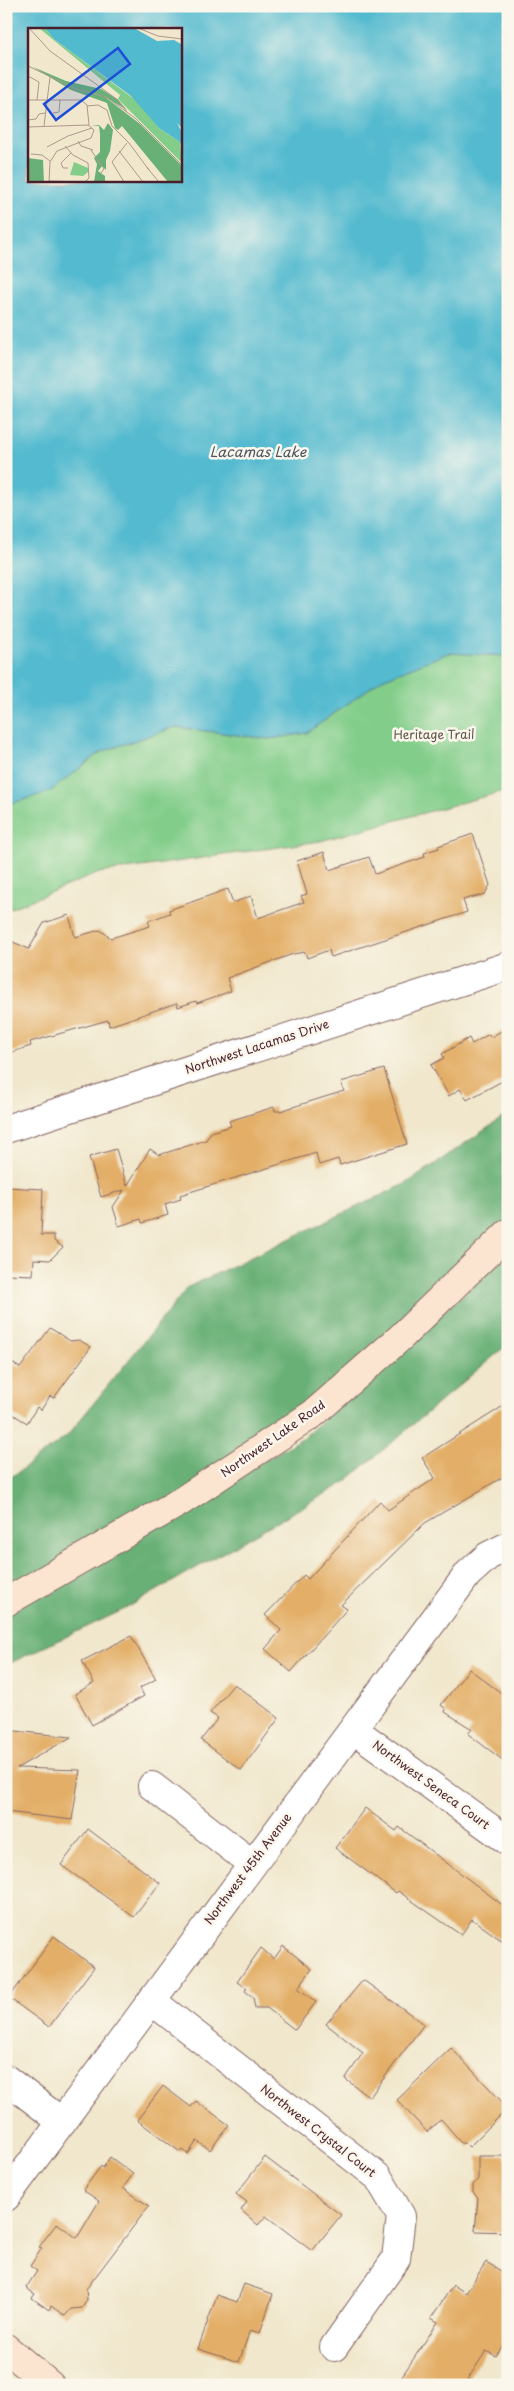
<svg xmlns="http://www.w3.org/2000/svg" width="514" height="2391" font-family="'Playpen Sans',sans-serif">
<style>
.green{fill:#82cd8a;stroke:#66765a}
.forest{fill:#69b076;stroke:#5a6850}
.water{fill:#52bacf;stroke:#4e6c7d;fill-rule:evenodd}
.building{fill:#e3af68}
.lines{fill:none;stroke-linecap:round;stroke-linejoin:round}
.street-casing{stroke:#846563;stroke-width:30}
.secondary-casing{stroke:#846563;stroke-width:30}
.street{stroke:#fff;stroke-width:28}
.secondary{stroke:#fce5d0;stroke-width:28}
.labels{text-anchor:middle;stroke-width:5;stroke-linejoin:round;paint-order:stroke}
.park-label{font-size:12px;fill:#5b5348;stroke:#fbf7ec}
.street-label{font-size:12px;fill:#4a1f2b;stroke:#fbf7ec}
.water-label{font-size:14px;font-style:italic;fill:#4d5564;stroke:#fbf7ec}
.inset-road{fill:none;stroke:#ae978c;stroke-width:1}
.view{fill:#1d4ed8;fill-opacity:0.15;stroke:#1d4ed8;stroke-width:2.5}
.inset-edge{fill:none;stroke:#4a1f2b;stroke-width:2.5}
</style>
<rect width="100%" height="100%" fill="#fbf7ec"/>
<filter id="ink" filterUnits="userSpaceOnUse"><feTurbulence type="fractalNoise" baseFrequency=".02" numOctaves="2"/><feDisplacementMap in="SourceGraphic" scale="10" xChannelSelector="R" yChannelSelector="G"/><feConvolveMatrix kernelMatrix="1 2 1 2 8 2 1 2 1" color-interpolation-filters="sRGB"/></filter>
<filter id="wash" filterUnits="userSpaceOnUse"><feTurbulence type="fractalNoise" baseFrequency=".0096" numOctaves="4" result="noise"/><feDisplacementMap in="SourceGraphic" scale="20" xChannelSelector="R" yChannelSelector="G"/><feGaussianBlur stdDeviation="1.12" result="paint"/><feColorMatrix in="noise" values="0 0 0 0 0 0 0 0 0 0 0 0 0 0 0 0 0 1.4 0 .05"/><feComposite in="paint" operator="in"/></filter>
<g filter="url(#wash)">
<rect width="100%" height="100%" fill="#f0e7cc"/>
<path class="green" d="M 448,653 L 508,656 L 508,790 L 320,841 L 99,873 L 6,910 L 6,805 L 49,792 L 101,752 L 175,727 L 269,739 L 307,733 L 382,679 Z"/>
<path class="forest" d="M 508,1114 L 508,1226 L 345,1380 L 211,1476 L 6,1592 L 6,1481 L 67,1436 L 188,1287 L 407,1183 Z
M 508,1254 L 508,1344 L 344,1483 L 125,1609 L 6,1665 L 6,1615 L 304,1437 Z"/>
<path class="water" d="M 6,6 L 508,6 L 508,656 L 448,653 L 382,679 L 307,733 L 269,739 L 175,727 L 101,752 L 49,792 L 6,805 ZM 29,29 L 180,29 L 180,180 L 29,180 Z"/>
<g id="blocks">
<path class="building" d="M 473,834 L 490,885 L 485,894 L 463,900 L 467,912 L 331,957 L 329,950 L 307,958 L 305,952 L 293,954 L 227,978 L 231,991 L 197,1003 L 196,1001 L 178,1007 L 177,1003 L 109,1026 L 108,1020 L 30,1042 L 31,1046 L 6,1054 L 6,939 L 29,949 L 44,923 L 69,915 L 75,937 L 100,930 L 111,938 L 150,926 L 148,921 L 170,913 L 169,910 L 228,889 L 233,903 L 251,896 L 258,918 L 304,902 L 301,896 L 307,894 L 297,861 L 324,852 L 329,870 L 369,857 L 375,874 L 425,857 L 424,853 L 439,848 L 438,846 Z
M 508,1027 L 508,1078 L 467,1100 L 460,1089 L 449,1096 L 431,1065 L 444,1058 L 442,1054 L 469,1038 L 472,1044 L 489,1034 L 491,1037 Z
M 384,1069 L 407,1144 L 340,1165 L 338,1159 L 319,1165 L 316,1153 L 180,1195 L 181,1199 L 165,1204 L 168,1215 L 142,1223 L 141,1219 L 119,1226 L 113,1207 L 124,1190 L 101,1197 L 89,1157 L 116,1149 L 127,1186 L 150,1149 L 159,1155 L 206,1140 L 211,1132 L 231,1126 L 229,1121 L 274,1107 L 275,1111 L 280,1111 L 344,1091 L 341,1082 Z
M 6,1187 L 43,1189 L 41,1235 L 54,1235 L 54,1241 L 63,1247 L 50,1260 L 34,1259 L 33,1275 L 6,1274 Z
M 50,1328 L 70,1341 L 79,1340 L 91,1347 L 54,1398 L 50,1396 L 41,1410 L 37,1407 L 27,1423 L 6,1410 L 6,1359 L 20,1368 Z
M 508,1403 L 508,1474 L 425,1523 L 341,1605 L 347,1609 L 291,1672 L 265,1649 L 281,1630 L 265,1615 L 304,1575 L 308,1579 L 380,1501 L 388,1510 L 435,1478 L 422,1458 Z
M 131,1636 L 156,1679 L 140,1688 L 144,1696 L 92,1725 L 75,1694 L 94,1683 L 82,1661 Z
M 469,1669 L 508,1698 L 508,1764 L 468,1734 L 472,1729 L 445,1712 L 446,1709 L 441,1705 Z
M 234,1684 L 279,1718 L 241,1770 L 201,1740 L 218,1718 L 210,1713 Z
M 6,1730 L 71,1737 L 17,1768 L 80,1770 L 72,1820 L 6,1812 Z
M 365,1808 L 396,1831 L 399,1827 L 508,1909 L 508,1945 L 472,1919 L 461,1935 L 398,1891 L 396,1893 L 335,1848 Z
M 88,1829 L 160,1883 L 134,1917 L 61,1865 Z
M 54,1936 L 94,1967 L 49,2027 L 9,1998 Z
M 283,1946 L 312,1969 L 298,1988 L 316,2002 L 295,2030 L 267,2008 L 255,2008 L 253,1997 L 245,1991 L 247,1988 L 237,1982 L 261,1948 L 274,1959 Z
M 363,1980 L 424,2024 L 370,2097 L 345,2079 L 363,2053 L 326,2024 Z
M 451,2048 L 508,2108 L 469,2147 L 464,2142 L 461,2142 L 441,2119 L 427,2132 L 397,2100 Z
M 163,2086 L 191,2107 L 196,2101 L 229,2125 L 210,2150 L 197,2141 L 188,2154 L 183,2150 L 180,2152 L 137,2120 Z
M 478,2156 L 505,2156 L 505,2159 L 508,2159 L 508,2232 L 475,2231 L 478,2198 L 473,2193 L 473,2185 L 478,2179 Z
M 110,2157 L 133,2174 L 123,2188 L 149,2206 L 86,2289 L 87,2300 L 82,2308 L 71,2309 L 65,2316 L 51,2306 L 49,2310 L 32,2298 L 35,2294 L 26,2288 L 37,2271 L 30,2266 L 42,2248 L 39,2247 L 57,2223 L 77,2238 L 99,2201 L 83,2190 L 101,2166 L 103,2168 Z
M 265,2157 L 341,2215 L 312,2251 L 266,2216 L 258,2225 L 241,2210 L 247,2202 L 236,2194 Z
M 486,2262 L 508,2275 L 508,2337 L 496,2356 L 486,2351 L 464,2385 L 396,2385 L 438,2322 L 431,2318 L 453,2285 L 466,2293 Z
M 244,2284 L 273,2294 L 260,2333 L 250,2330 L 239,2362 L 198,2349 L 217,2295 L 237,2302 Z"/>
</g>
</g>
<g filter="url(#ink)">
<use href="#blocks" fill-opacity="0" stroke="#846563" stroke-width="1"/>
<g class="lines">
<g class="street-casing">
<path id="street" d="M 6,1129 L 508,966
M 353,1729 L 508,1841
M 152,1786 L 251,1863
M 152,2001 L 378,2177 L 401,2216 L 396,2259 L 334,2347
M 6,2079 L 62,2122
M 6,2197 L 468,1574 L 488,1556 L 508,1546"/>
</g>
<g class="secondary-casing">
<path id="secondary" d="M 6,1602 L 180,1502 L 313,1414 L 401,1337 L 508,1233
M 6,2348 L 50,2385"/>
</g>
<use href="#street" class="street"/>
<use href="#secondary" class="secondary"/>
</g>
</g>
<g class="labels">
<g class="park-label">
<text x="434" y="739">Heritage Trail</text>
</g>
<g class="street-label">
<text transform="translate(257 1047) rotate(-18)" y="4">Northwest Lacamas Drive</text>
<text transform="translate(273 1439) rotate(-35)" y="4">Northwest Lake Road</text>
<text transform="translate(431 1785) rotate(36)" y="4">Northwest Seneca Court</text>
<text transform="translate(248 1869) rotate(-53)" y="4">Northwest 45th Avenue</text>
<text transform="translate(318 2131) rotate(38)" y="4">Northwest Crystal Court</text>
</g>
<g class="water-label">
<text x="258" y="457">Lacamas Lake</text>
</g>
</g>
<g transform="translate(28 28)">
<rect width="154" height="154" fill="#f0e7cc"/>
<path d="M 11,0 L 17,0 L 26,11 L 110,74 L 131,100 L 152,114 L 154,135 L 90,71 L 92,67 ZM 46,134 L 60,140 L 60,144 L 55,148 L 42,147 Z" fill="#82cd8a"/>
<path d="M 5,39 L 38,53 L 73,61 L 89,71 L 99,82 L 77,69 L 112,96 L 154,138 L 154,154 L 140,154 L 94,98 L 90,102 L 87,100 L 79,75 L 43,62 ZM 80,95 L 85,102 L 82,123 L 78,132 L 78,142 L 74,138 L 70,143 L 77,148 L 77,154 L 66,154 L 69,136 L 66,130 L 72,124 L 72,106 L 71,98 L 64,97 L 71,97 L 76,102 ZM 0,130 L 15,132 L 16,154 L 0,154 Z" fill="#69b076"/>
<path d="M 17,0 L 106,0 L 129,13 L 146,12 L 153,16 L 154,100 L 149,95 L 154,104 L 154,121 L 152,114 L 131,100 L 103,68 L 26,11 Z" fill="#52bacf"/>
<path class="inset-road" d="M 1,0 L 22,23 L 90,72 L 99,84M 110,0 L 130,8 L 154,11M 0,38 L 48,61 L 78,69 L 107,90 L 154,137M 0,48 L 11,54 L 9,72M 0,72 L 53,72 L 59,77 L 61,97M 59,78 L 70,77 L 79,82M 79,82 L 84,98 L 101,115 L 99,113M 25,85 L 31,84 L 32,72M 0,92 L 8,91 L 11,86 L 17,85M 16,98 L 22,49M 0,99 L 60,97 L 66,102 L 63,110 L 29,123 L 22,134 L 21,154M 50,113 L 53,118 L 65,122M 101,115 L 121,142 L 119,139M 37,118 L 45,127 L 60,135 L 61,150 L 57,154M 19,119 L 40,108 L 64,100M 63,122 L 76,141 L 73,145M 91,123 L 115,154M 3,126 L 14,127 L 22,133M 40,140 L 35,140 L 33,135 L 43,125M 121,142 L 131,154M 21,153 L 52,154M 96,154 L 84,134 L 99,115"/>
<path class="view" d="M 90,20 L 102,36 L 28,92 L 16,76 Z"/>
<rect width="154" height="154" class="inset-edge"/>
</g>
<rect width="514" height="2391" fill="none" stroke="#fbf7ec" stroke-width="25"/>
</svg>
